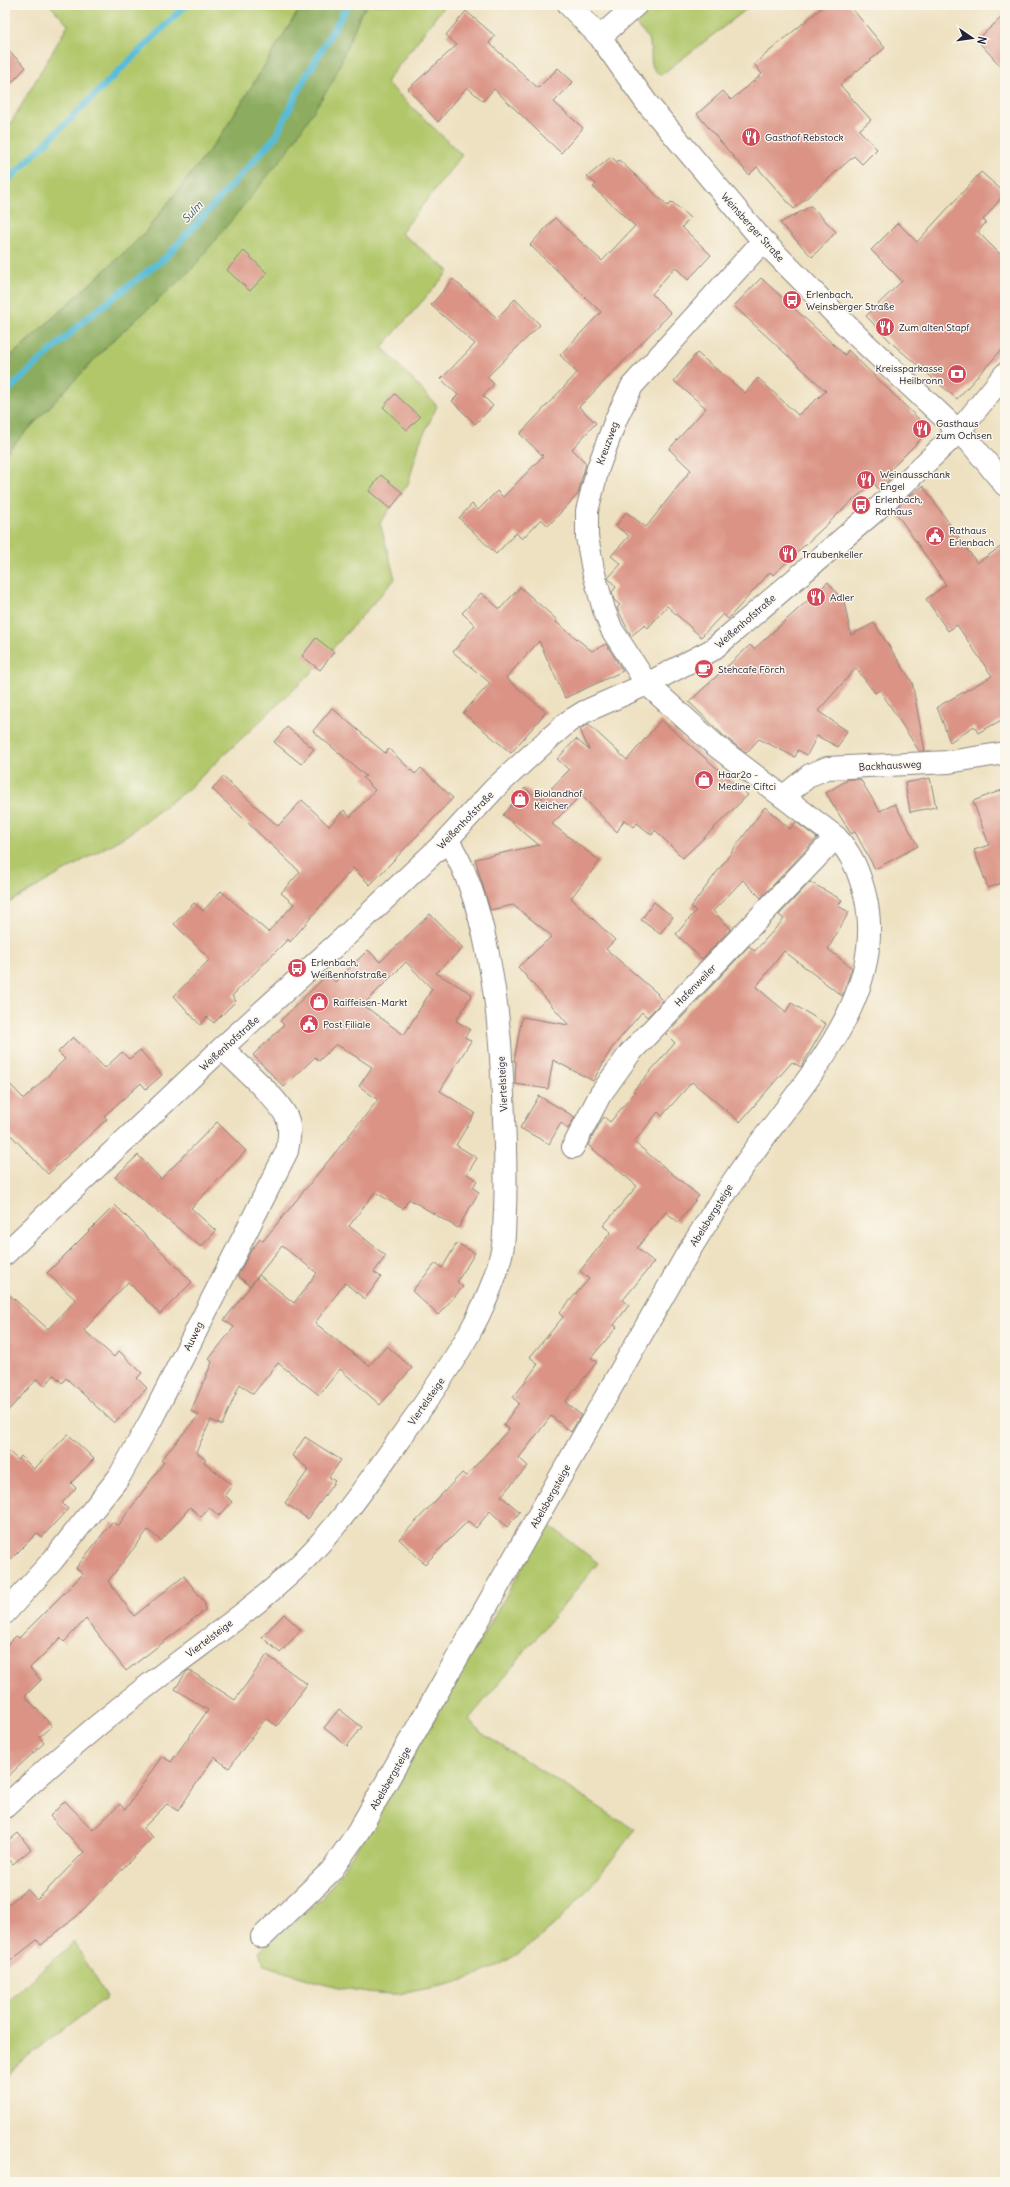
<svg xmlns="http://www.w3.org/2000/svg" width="1010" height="2187" font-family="Delius,sans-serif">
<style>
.green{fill:#b1c76b;stroke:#6a7453}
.forest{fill:#8cac5f;stroke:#57674d}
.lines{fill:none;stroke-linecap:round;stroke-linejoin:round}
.stream{stroke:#58bcd6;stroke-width:7}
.building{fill:#da9384;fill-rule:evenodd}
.minor-casing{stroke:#88827e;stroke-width:24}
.minor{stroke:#fff;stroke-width:22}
.labels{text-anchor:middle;stroke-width:3;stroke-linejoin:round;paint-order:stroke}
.poi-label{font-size:10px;fill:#22223b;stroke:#fbf7ec;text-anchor:start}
.street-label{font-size:10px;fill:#22223b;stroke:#fbf7ec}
.water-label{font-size:11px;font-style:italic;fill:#355871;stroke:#fbf7ec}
</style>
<rect width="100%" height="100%" fill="#fbf7ec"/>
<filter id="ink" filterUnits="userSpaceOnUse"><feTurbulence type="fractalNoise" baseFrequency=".025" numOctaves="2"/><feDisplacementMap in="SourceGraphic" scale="8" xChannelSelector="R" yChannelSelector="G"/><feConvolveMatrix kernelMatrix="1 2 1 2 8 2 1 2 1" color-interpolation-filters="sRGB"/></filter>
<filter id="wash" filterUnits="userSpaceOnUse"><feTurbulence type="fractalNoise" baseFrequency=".012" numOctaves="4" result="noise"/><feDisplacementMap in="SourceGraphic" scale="16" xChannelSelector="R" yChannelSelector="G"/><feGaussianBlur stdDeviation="0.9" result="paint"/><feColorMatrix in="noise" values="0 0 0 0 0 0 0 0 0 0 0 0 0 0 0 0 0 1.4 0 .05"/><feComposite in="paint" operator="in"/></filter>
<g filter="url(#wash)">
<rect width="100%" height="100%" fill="#eee1c1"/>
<path class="green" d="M 50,5 L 302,5 L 222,134 L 142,236 L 12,355 L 5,350 L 5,133 L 68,25 Z
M 368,5 L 445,5 L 386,82 L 462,155 L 401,233 L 449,271 L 382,347 L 437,406 L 420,442 L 408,484 L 380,523 L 395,579 L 309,675 L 188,789 L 127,835 L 5,905 L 5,454 L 108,345 L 191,270 L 361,13 Z
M 652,5 L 752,5 L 661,75 C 646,67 654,54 649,41 C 646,34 638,27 634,21 Z
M 548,1524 L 598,1563 L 469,1719 L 480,1732 L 635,1830 C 578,1903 528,1972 430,1988 C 418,1990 403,1995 391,1994 C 346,1992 306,1979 264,1965 L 259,1952 L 322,1898 L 338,1877 L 381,1810 Z
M 74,1942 L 107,1997 L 29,2055 L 5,2078 L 5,2003 Z"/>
<path class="forest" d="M 302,5 L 368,5 L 361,13 L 333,81 L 287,152 L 191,270 L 108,345 L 5,454 L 5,362 L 142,236 L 222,134 Z"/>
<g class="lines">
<path class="stream" d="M 5,183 L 186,5
M 5,393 L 87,318 L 166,257 L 276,136 L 302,83 L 348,5"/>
</g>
<g id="blocks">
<path class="building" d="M 825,5 L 849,5 L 885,48 L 840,85 L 871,120 L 859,130 L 877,149 L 862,164 L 854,156 L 794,209 L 757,167 L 749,175 L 697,114 L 723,91 L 731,100 L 762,74 L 754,64 Z
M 466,11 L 495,36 L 489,43 L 538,88 L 558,68 L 573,82 L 554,102 L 583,128 L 561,153 L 494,89 L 483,101 L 467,87 L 438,122 L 408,89 L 457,45 L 446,35 Z
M 1005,14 L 1005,71 L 977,40 Z
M 5,48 L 26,67 L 5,90 Z
M 611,157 L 617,162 L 619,160 L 668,206 L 672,202 L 690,218 L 682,227 L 711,255 L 688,280 L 675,267 L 652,294 L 671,313 L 579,407 L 596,423 L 572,449 L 586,463 L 578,494 L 548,526 L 541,519 L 522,539 L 516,533 L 496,554 L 459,518 L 472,504 L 478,510 L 497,491 L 503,497 L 543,456 L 520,434 L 577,373 L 560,355 L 601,312 L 530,245 L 555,218 L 602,261 L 635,226 L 593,187 L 596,184 L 587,177 Z
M 981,172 L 1005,193 L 983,220 L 986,222 L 978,232 L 1005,259 L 1005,346 L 957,399 L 895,346 L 866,316 L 902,281 L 871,250 L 898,223 L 917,242 Z
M 811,206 L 836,232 L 812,257 L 780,223 Z
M 244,251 L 267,273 L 250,291 L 227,270 Z
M 761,278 L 845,355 L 848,350 L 930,430 L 889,471 L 893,476 L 879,490 L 874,483 L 854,499 L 773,575 L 770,572 L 728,619 L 723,614 L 701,637 L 667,606 L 648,628 L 645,625 L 631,636 L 617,608 L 620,605 L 614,600 L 612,592 L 616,587 L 608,578 L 621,564 L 611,556 L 629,536 L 616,526 L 626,512 L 646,527 L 691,470 L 669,449 L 706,408 L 674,381 L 697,353 L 745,393 L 758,378 L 798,415 L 826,391 L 734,306 Z
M 453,279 L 497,318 L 515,299 L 540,325 L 487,377 L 494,384 L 483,396 L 493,406 L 475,424 L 452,401 L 458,395 L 441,379 L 475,344 L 431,305 Z
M 395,394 L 420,417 L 407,430 L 383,407 Z
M 381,475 L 403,493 L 390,509 L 369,491 Z
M 923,486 L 977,563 L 1005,544 L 1005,718 L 978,733 L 974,726 L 950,742 L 937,707 L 992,676 L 957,625 L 948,631 L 926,599 L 946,585 L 894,510 L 909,496 Z
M 828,582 L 844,602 L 851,635 L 874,623 L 912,682 L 925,751 L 919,751 L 880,690 L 875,693 L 856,668 L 818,711 L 847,731 L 838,747 L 817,736 L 807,755 L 798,750 L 795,757 L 759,739 L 746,753 L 724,736 L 689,702 L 750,645 L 754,649 Z
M 520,587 L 557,620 L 556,622 L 592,651 L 606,644 L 623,671 L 565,698 L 539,641 L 506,678 L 546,712 L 511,753 L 463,713 L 490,683 L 453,652 L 475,625 L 462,613 L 481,593 L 500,609 Z
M 316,638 L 334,652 L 320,670 L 302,656 Z
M 332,708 L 385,753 L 389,749 L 415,774 L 421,768 L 453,798 L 370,885 L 353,868 L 290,942 L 288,939 L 232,996 L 236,1001 L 214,1023 L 207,1017 L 200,1025 L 174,996 L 210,959 L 174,924 L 194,903 L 203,911 L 221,891 L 268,932 L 294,904 L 281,893 L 300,872 L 212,789 L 223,777 L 278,826 L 302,800 L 329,826 L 344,810 L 350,817 L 375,790 L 363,778 L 366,776 L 313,731 Z
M 661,720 L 748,795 L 683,858 L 655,830 L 652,835 L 637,823 L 634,827 L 624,820 L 617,832 L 581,795 L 552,824 L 600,861 L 571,898 L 615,940 L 606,949 L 658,994 L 657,995 L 663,1001 L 647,1017 L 642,1012 L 611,1049 L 593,1081 L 553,1060 L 548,1089 L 515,1084 L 516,1061 L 514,1061 L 522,1017 L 569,1025 L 518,967 L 552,936 L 513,905 L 490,910 L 475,859 L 539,845 L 503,815 L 525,788 L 540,800 L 569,770 L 557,759 L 576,739 L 589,750 L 580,729 L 588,724 L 627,760 Z
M 287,727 L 314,749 L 301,764 L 274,742 Z
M 930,778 L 936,807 L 910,812 L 905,783 Z
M 849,779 L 860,779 L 880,811 L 895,804 L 918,846 L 875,869 L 855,832 L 851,834 L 826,793 Z
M 1005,789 L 1005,882 L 988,888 L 974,850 L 989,845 L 973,801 Z
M 765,807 L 790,829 L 796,822 L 817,838 L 761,898 L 743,880 L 713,911 L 731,929 L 702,959 L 676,934 L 696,911 L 691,907 Z
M 810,882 L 842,900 L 838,906 L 849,912 L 828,949 L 852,968 L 842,996 L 784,951 L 756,987 L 786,1012 L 791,1003 L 826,1024 L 801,1067 L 792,1062 L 740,1122 L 692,1082 L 662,1116 L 658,1112 L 634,1142 L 699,1196 L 678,1222 L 666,1212 L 637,1248 L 654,1262 L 623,1300 L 629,1305 L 614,1325 L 617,1327 L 591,1358 L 597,1362 L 565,1402 L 581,1415 L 571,1432 L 551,1416 L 519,1458 L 528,1466 L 501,1496 L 520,1512 L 507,1527 L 490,1511 L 476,1528 L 468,1521 L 425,1564 L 399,1539 L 462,1473 L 466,1476 L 509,1429 L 503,1425 L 519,1403 L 513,1398 L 538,1364 L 530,1357 L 563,1317 L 559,1313 L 589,1279 L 580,1271 L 611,1232 L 603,1226 L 637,1186 L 588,1145 L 601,1121 L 604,1117 L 610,1122 L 635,1092 L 633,1091 L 675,1043 L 666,1034 L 749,946 L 755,951 L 784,919 L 779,915 Z
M 654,902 L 673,917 L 660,934 L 641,920 Z
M 430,914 L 463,948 L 436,973 L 472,994 L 456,1021 L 470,1029 L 465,1037 L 471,1041 L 440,1091 L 475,1113 L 456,1145 L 477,1158 L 467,1174 L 477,1180 L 473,1188 L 479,1192 L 458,1228 L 409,1199 L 403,1209 L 375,1192 L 349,1226 L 386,1256 L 374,1272 L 381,1277 L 365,1299 L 345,1283 L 315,1323 L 369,1366 L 387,1346 L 412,1368 L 380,1405 L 340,1369 L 319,1395 L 278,1363 L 253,1394 L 240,1384 L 222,1425 L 211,1420 L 196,1452 L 206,1460 L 204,1462 L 232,1485 L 225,1495 L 232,1502 L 219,1516 L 209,1507 L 201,1517 L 190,1507 L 161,1541 L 148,1530 L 108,1581 L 134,1616 L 184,1576 L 205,1603 L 205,1610 L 126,1671 L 86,1619 L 64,1642 L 60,1638 L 30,1668 L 41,1680 L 25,1696 L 52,1726 L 39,1737 L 44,1743 L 5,1779 L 5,1647 L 16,1636 L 19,1638 L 83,1574 L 76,1568 L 112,1522 L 118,1526 L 164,1462 L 161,1460 L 199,1415 L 191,1411 L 212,1362 L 209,1359 L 234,1327 L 224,1320 L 259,1275 L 294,1303 L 317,1273 L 282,1246 L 250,1286 L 238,1276 L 250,1252 L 260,1239 L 263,1241 L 378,1100 L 359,1086 L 372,1067 L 336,1044 L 319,1061 L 315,1057 L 284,1087 L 253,1055 L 284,1025 L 280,1021 L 328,974 L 335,982 L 368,950 L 380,962 ZM 406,962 L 432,989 L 404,1035 L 363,1005 Z
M 73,1037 L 105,1068 L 122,1052 L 129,1059 L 140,1050 L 162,1075 L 146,1089 L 141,1083 L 104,1116 L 107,1119 L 48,1174 L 5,1129 L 5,1079 L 24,1099 L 65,1059 L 58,1052 Z
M 539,1096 L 575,1117 L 568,1129 L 561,1123 L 549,1144 L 520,1128 Z
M 217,1122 L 246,1151 L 191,1208 L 216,1231 L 201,1247 L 115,1177 L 138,1155 L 161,1179 Z
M 115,1205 L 192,1282 L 160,1314 L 128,1282 L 84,1330 L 114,1357 L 119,1351 L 142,1373 L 137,1378 L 147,1388 L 114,1423 L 66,1378 L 62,1383 L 54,1375 L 45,1386 L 37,1379 L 5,1414 L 5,1291 L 48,1329 L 76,1300 L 47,1273 Z
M 457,1243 L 475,1253 L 457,1282 L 463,1287 L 438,1315 L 412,1291 L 436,1263 L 442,1268 Z
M 68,1434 L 94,1459 L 71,1483 L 76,1488 L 62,1503 L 68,1509 L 42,1537 L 37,1533 L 5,1565 L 5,1448 L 18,1460 L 21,1456 L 34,1469 Z
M 305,1437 L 341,1460 L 329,1477 L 335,1481 L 308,1519 L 285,1503 L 309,1469 L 292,1456 Z
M 284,1614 L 301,1630 L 280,1653 L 262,1637 Z
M 267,1655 L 307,1684 L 277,1726 L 266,1718 L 229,1768 L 214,1757 L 178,1811 L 167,1804 L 143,1828 L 153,1837 L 77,1916 L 41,1945 L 37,1940 L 5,1965 L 5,1907 L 27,1889 L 37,1900 L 84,1852 L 50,1816 L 65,1801 L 93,1830 L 120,1804 L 125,1810 L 162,1756 L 171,1762 L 208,1710 L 175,1689 L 187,1671 L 189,1670 L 235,1700 Z
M 339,1709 L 362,1727 L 347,1746 L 324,1728 Z
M 18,1833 L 31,1849 L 13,1864 L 5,1855 L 5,1844 Z"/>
</g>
</g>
<g filter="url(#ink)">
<use href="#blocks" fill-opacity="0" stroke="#88827e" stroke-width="1"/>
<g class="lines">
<g class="minor-casing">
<path id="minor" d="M 569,5 L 600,37 L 646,102 L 763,241 L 855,334 L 970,442 L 1005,485
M 600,37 L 636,5
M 784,796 L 810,775 L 827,768 L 949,762 L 1005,753
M 573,1147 L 600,1095 L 630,1053 L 836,837
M 5,1254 L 222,1048 L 349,933 L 447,840 L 495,788 L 543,744 L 568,722 L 584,712 L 647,684 L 712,650 L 874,512 L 958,432 L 1005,374
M 5,1613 L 53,1560 L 119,1477 L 151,1420 L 287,1151 C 289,1140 291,1128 287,1118 C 279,1099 238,1064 222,1048
M 5,1807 C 57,1758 111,1713 168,1670 C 210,1638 255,1607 293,1571 C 342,1525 379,1467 418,1413 C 452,1364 489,1310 502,1251 C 505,1238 504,1223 505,1210 C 507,1165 504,1119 502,1074 C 499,1008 485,894 447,840
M 262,1937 L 331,1871 L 358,1832 L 686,1256 C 707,1222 728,1187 752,1154 C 805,1080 889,994 865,895 C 859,872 852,854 836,837 L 716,746 L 647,684 L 612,630 L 604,610 L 593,570 L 587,537 L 587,511 L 598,468 L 616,419 L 632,386 L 763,241"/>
</g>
<use href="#minor" class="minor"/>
</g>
</g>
<defs>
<g id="restaurant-disc" transform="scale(1)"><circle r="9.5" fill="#d1495b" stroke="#fbf7ec"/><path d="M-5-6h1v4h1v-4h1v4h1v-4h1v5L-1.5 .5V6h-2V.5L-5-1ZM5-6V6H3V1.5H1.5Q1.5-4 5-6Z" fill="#fff"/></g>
<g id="bus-disc" transform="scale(1)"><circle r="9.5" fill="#d1495b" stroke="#fbf7ec"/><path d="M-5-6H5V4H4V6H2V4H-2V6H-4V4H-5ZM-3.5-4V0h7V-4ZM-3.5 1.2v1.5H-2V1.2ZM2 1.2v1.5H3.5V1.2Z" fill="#fff"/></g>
<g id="bank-disc" transform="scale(1)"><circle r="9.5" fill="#d1495b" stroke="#fbf7ec"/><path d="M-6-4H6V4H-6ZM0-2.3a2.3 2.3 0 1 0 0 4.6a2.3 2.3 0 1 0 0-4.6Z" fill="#fff"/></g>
<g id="civic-disc" transform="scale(1)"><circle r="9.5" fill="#d1495b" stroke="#fbf7ec"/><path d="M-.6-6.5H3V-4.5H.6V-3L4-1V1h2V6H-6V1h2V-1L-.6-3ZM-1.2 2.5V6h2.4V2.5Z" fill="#fff"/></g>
<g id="cafe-disc" transform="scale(1)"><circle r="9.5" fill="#d1495b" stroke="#fbf7ec"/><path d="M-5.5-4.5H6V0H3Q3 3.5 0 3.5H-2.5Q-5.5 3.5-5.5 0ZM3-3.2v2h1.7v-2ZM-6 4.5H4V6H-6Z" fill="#fff"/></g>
<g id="shop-disc" transform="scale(1)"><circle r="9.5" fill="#d1495b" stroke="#fbf7ec"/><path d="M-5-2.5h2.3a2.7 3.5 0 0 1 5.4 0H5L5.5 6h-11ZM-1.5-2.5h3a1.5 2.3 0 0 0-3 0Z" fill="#fff"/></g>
</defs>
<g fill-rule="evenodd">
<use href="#restaurant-disc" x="751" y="137"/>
<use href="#bus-disc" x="792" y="300"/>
<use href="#restaurant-disc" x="885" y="327"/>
<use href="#bank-disc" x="957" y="374"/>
<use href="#restaurant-disc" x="922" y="429"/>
<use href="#restaurant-disc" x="866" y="480"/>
<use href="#bus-disc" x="861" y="505"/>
<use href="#civic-disc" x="935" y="536"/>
<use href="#restaurant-disc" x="788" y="554"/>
<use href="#restaurant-disc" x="816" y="597"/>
<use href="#cafe-disc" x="704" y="669"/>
<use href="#shop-disc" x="704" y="780"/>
<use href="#shop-disc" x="520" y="799"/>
<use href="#bus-disc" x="297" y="968"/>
<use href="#shop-disc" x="319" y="1002"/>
<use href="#civic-disc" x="309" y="1024"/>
</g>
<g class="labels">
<g class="poi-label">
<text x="765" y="141">Gasthof Rebstock</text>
<text x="806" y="298">Erlenbach,<tspan x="806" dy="12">Weinsberger Straße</tspan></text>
<text x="899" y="331">Zum alten Stapf</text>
<text x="943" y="372" text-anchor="end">Kreissparkasse<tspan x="943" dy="12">Heilbronn</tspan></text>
<text x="936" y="427">Gasthaus<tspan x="936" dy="12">zum Ochsen</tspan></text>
<text x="880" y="478">Weinausschank<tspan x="880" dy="12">Engel</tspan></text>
<text x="875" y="503">Erlenbach,<tspan x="875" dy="12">Rathaus</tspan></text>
<text x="949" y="534">Rathaus<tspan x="949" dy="12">Erlenbach</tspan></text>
<text x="802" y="558">Traubenkeller</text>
<text x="830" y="601">Adler</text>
<text x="718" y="673">Stehcafe Förch</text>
<text x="718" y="778">Haar2o -<tspan x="718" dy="12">Medine Ciftci</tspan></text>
<text x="534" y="797">Biolandhof<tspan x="534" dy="12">Keicher</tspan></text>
<text x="311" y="966">Erlenbach,<tspan x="311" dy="12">Weißenhofstraße</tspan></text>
<text x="333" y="1006">Raiffeisen-Markt</text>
<text x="323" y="1028">Post Filiale</text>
</g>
<g class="street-label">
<text transform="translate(753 227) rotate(48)" y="4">Weinsberger Straße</text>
<text transform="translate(607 443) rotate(-70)" y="4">Kreuzweg</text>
<text transform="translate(745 621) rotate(-41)" y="4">Weißenhofstraße</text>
<text transform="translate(890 765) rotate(-3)" y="4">Backhausweg</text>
<text transform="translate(465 820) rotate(-46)" y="4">Weißenhofstraße</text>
<text transform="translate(695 985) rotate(-46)" y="4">Hafenweiler</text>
<text transform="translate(229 1043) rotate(-42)" y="4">Weißenhofstraße</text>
<text transform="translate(502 1084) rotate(-93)" y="4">Viertelsteige</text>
<text transform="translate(711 1215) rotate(-58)" y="4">Abelsbergsteige</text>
<text transform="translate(193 1336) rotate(-64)" y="4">Auweg</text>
<text transform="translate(426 1401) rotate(-55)" y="4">Viertelsteige</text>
<text transform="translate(550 1496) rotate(-61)" y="4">Abelsbergsteige</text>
<text transform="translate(209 1638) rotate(-37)" y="4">Viertelsteige</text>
<text transform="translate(390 1778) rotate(-60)" y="4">Abelsbergsteige</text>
</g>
<g class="water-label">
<text transform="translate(192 212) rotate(-48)" y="4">Sulm</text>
</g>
</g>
<rect width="1010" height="2187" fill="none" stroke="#fbf7ec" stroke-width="20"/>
<g transform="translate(972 38) rotate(103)" stroke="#fbf7ec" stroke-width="3" paint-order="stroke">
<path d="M0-3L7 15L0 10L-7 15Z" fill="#22223b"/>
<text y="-6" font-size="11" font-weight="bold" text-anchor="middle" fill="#22223b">N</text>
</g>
</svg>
